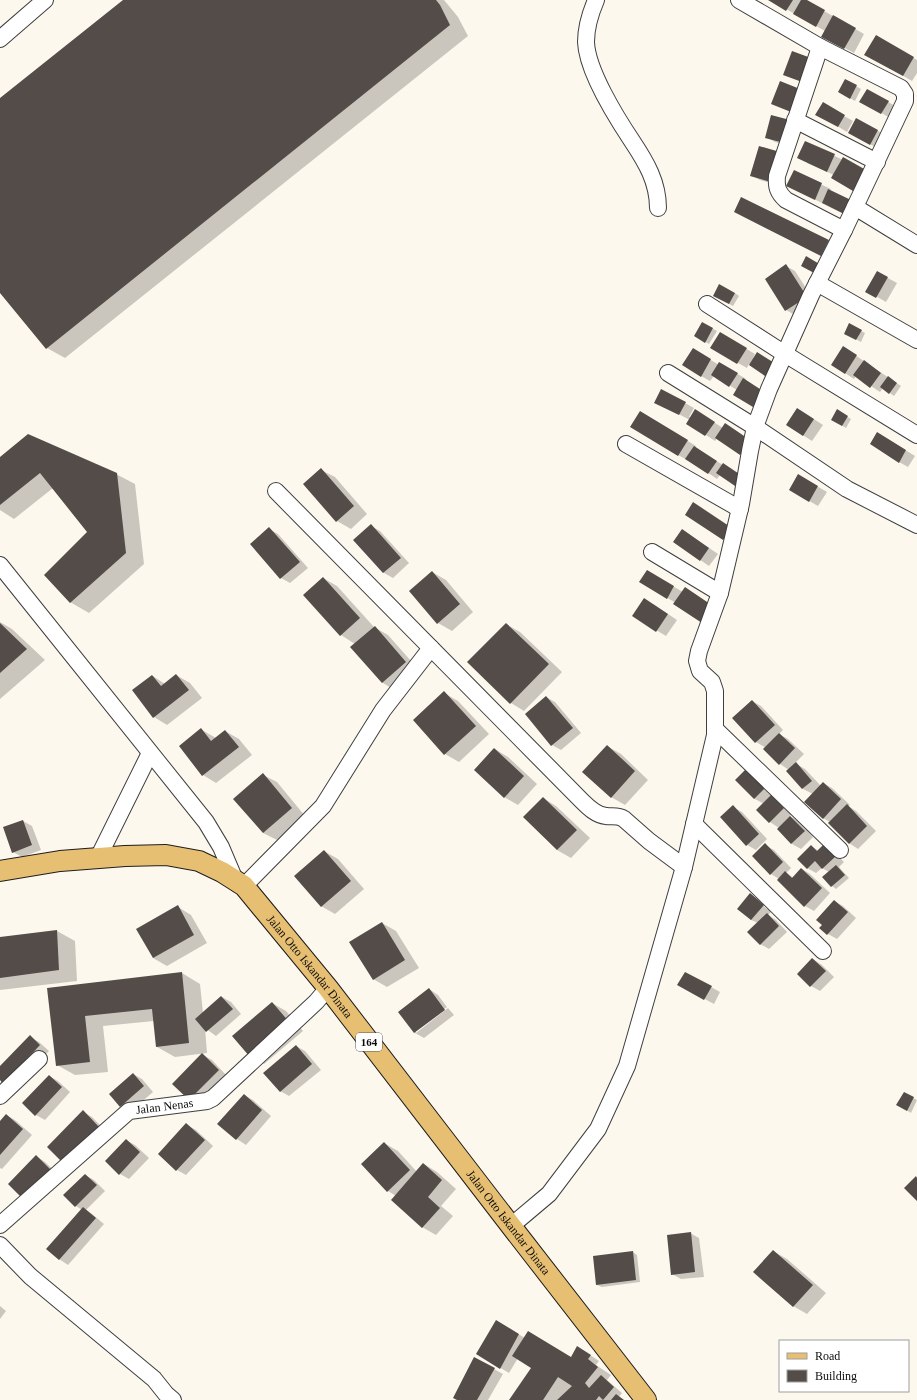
<svg xmlns="http://www.w3.org/2000/svg" width="917" height="1400" font-family="Georgia,serif">
<style>
.shadow{fill:#0003}
.building{fill:#534c49}
.lines{fill:none;stroke-linecap:round;stroke-linejoin:round}
.minor-casing{stroke:#3f3f3f;stroke-width:18}
.major-casing{stroke:#1d1d1d;stroke-width:22}
.minor{stroke:#fff;stroke-width:16}
.major{stroke:#e7bf72;stroke-width:20}
.labels{text-anchor:middle;stroke-width:4;stroke-linejoin:round;paint-order:stroke}
.shield{fill:#fff;stroke:#555;stroke-width:1}
.shield-label{font-size:11px;font-weight:bold;fill:#0c0c0c}
.street-label{font-size:12px;fill:#0c0c0c;stroke:#fff}
</style>
<rect width="100%" height="100%" fill="#fdf8ed"/>
<path class="shadow" d="M 124,0 L 444,0 L 458,17 L 468,36 L 65,358 L 47,348 L 0,291 L 0,99 Z
M 770,0 L 805,0 L 864,34 L 854,53 L 832,41 L 825,31 Z
M 876,36 L 917,60 L 917,73 L 912,81 L 866,54 Z
M 846,80 L 861,89 L 855,101 L 839,92 Z
M 867,90 L 897,107 L 890,118 L 861,101 Z
M 823,104 L 853,121 L 847,132 L 817,114 Z
M 772,116 L 793,147 L 775,142 L 766,137 Z
M 857,119 L 887,136 L 879,149 L 849,133 Z
M 806,142 L 843,160 L 863,196 L 832,178 L 834,175 L 807,163 Z
M 759,147 L 781,186 L 760,180 L 751,175 Z
M 794,172 L 831,189 L 824,204 L 787,186 Z
M 749,219 L 828,241 L 842,249 L 835,263 Z
M 786,266 L 795,271 L 815,302 L 795,315 L 786,310 Z
M 877,272 L 897,283 L 886,302 L 867,291 Z
M 735,293 L 739,296 L 733,306 L 718,298 Z
M 703,323 L 717,331 L 709,344 L 695,336 Z
M 850,325 L 865,333 L 861,342 L 845,333 Z
M 720,333 L 755,354 L 753,358 L 768,377 L 749,364 L 747,368 L 711,348 Z
M 693,349 L 719,365 L 720,363 L 746,379 L 745,381 L 763,411 L 734,395 L 737,390 L 714,376 L 710,381 L 701,376 Z
M 852,353 L 901,386 L 894,396 L 883,388 L 880,392 L 856,376 L 854,379 L 845,373 Z
M 685,403 L 694,408 L 689,417 L 704,416 L 723,428 L 749,459 L 717,438 L 715,441 L 688,423 L 690,420 L 665,407 Z
M 837,411 L 851,419 L 846,428 L 832,419 Z
M 640,412 L 696,446 L 695,448 L 723,465 L 723,464 L 732,469 L 753,484 L 747,492 L 720,475 L 717,479 L 688,459 L 687,460 L 678,455 Z
M 806,414 L 823,425 L 812,441 L 787,425 Z
M 886,438 L 915,456 L 908,467 L 899,462 Z
M 0,458 L 116,474 L 135,484 L 144,564 L 89,613 L 70,602 L 88,532 L 53,488 L 14,519 L 0,510 Z
M 321,470 L 335,477 L 367,514 L 351,529 L 337,521 L 304,484 Z
M 798,475 L 827,492 L 818,506 L 790,490 Z
M 371,526 L 380,531 L 409,563 L 393,578 L 384,573 L 355,540 Z
M 269,529 L 278,534 L 308,568 L 290,583 L 281,578 Z
M 683,530 L 718,554 L 709,566 L 674,542 Z
M 647,571 L 683,592 L 676,603 L 640,582 Z
M 432,572 L 446,580 L 473,612 L 452,631 L 438,623 Z
M 323,578 L 337,586 L 374,627 L 388,635 L 419,670 L 396,691 L 383,683 L 352,647 L 355,644 L 341,635 Z
M 653,604 L 677,620 L 666,636 L 633,616 Z
M 0,622 L 12,629 L 45,660 L 0,699 Z
M 506,624 L 520,632 L 562,672 L 524,711 L 511,703 Z
M 176,675 L 190,683 L 202,698 L 167,725 L 154,717 L 153,676 L 165,684 Z
M 444,693 L 458,701 L 489,734 L 459,762 L 445,754 Z
M 546,697 L 555,702 L 581,733 L 561,750 L 552,745 Z
M 752,701 L 761,706 L 783,730 L 779,734 L 788,739 L 804,754 L 795,763 L 805,769 L 821,786 L 823,783 L 832,788 L 850,805 L 848,806 L 856,811 L 876,831 L 858,849 L 849,843 L 830,822 L 823,818 L 813,794 L 803,789 L 788,771 L 789,770 L 780,764 L 764,749 L 766,748 L 756,742 Z
M 202,730 L 216,738 L 225,731 L 239,739 L 252,755 L 216,783 L 203,775 Z
M 607,746 L 621,754 L 648,780 L 625,805 L 611,797 Z
M 495,749 L 508,757 L 537,784 L 518,805 L 504,797 Z
M 263,775 L 277,782 L 305,816 L 277,840 L 263,833 Z
M 737,780 L 776,791 L 771,797 L 780,802 L 792,814 L 790,816 L 800,822 L 813,837 L 801,849 L 792,844 L 778,829 L 779,828 L 770,822 L 764,804 L 755,799 Z
M 543,798 L 556,806 L 590,838 L 571,858 L 557,850 L 524,817 Z
M 733,807 L 742,812 L 767,839 L 756,850 L 747,845 Z
M 23,821 L 32,826 L 41,850 L 22,857 L 13,852 Z
M 765,845 L 774,850 L 791,868 L 786,873 L 794,878 L 802,869 L 810,874 L 830,893 L 814,911 L 805,906 L 779,879 L 771,874 Z
M 811,846 L 819,851 L 833,851 L 844,862 L 839,867 L 849,878 L 836,889 L 832,886 L 824,877 L 829,872 L 822,868 L 816,873 L 807,868 Z
M 324,851 L 338,859 L 364,889 L 335,914 L 321,906 Z
M 751,895 L 758,899 L 758,901 L 767,909 L 768,908 L 759,899 L 772,911 L 768,915 L 776,920 L 787,932 L 769,949 L 760,944 L 758,923 L 751,920 L 739,909 Z
M 834,901 L 843,906 L 856,918 L 837,939 L 828,934 L 823,925 Z
M 178,907 L 191,915 L 207,943 L 167,966 L 153,958 Z
M 382,923 L 396,931 L 419,968 L 387,987 L 373,979 Z
M 57,931 L 75,941 L 77,981 L 0,990 L 0,938 Z
M 813,959 L 822,965 L 834,977 L 820,991 L 811,986 L 798,974 Z
M 182,973 L 200,984 L 203,1013 L 222,997 L 231,1002 L 241,1014 L 216,1036 L 205,1028 L 207,1053 L 175,1057 L 157,1047 L 154,1021 L 103,1026 L 108,1072 L 75,1075 L 57,1065 L 49,989 Z
M 711,987 L 720,992 L 714,1004 L 688,990 Z
M 429,989 L 438,995 L 447,1007 L 416,1030 L 416,1033 L 448,1008 L 454,1015 L 424,1038 L 415,1033 L 399,1012 Z
M 272,1003 L 286,1011 L 303,1031 L 264,1064 L 251,1056 Z
M 30,1037 L 39,1042 L 49,1051 L 13,1088 L 0,1079 L 0,1068 Z
M 296,1046 L 305,1051 L 321,1070 L 289,1096 L 280,1091 Z
M 203,1055 L 212,1060 L 227,1076 L 199,1105 L 190,1099 Z
M 133,1074 L 142,1079 L 153,1092 L 130,1112 L 121,1107 L 110,1094 Z
M 49,1076 L 58,1081 L 70,1092 L 45,1120 L 36,1115 Z
M 904,1093 L 917,1100 L 911,1113 L 898,1105 Z
M 244,1095 L 253,1100 L 271,1116 L 246,1145 L 237,1139 Z
M 83,1112 L 92,1117 L 107,1132 L 73,1167 Z
M 6,1115 L 15,1120 L 32,1135 L 2,1169 L 0,1168 L 0,1122 Z
M 187,1125 L 196,1130 L 213,1146 L 186,1175 L 177,1170 L 160,1154 Z
M 126,1140 L 135,1145 L 149,1158 L 129,1179 L 120,1174 Z
M 384,1143 L 398,1151 L 417,1172 L 424,1164 L 437,1172 L 456,1189 L 441,1206 L 453,1216 L 436,1235 L 422,1227 L 396,1196 L 388,1191 Z
M 36,1156 L 45,1162 L 59,1175 L 9,1184 Z
M 85,1175 L 94,1180 L 105,1191 L 86,1210 L 92,1214 L 104,1224 L 68,1265 L 59,1259 L 82,1210 L 76,1206 L 65,1195 Z
M 690,1233 L 699,1238 L 704,1277 L 681,1279 L 672,1274 Z
M 773,1251 L 787,1259 L 826,1293 L 807,1314 L 793,1306 Z
M 633,1252 L 637,1255 L 640,1282 L 602,1287 L 597,1285 Z
M 0,1306 L 6,1311 L 0,1319 Z
M 496,1321 L 525,1338 L 572,1358 L 587,1353 L 599,1361 L 596,1365 L 611,1375 L 607,1380 L 622,1393 L 619,1397 L 624,1400 L 510,1400 L 532,1368 L 518,1358 L 509,1373 L 477,1354 Z
M 494,1369 L 503,1374 L 488,1400 L 458,1400 Z"/>
<path class="building" d="M 123,0 L 436,0 L 440,5 L 450,25 L 46,349 L 0,293 L 0,98 Z
M 768,0 L 793,0 L 786,11 Z
M 801,0 L 807,0 L 825,10 L 816,27 L 793,14 Z
M 833,15 L 856,28 L 844,49 L 821,37 Z
M 876,35 L 914,57 L 903,76 L 864,55 Z
M 792,51 L 811,58 L 802,82 L 783,75 Z
M 845,79 L 857,85 L 850,99 L 838,92 Z
M 780,81 L 800,89 L 791,112 L 771,104 Z
M 867,89 L 889,101 L 881,114 L 859,102 Z
M 823,102 L 845,115 L 838,127 L 815,115 Z
M 771,115 L 790,120 L 784,143 L 765,138 Z
M 856,118 L 878,130 L 870,145 L 848,133 Z
M 805,141 L 835,154 L 827,172 L 797,158 Z
M 759,146 L 780,152 L 771,182 L 750,176 Z
M 843,157 L 866,170 L 853,191 L 831,178 Z
M 794,170 L 822,183 L 815,200 L 786,186 Z
M 828,189 L 851,200 L 844,214 L 822,203 Z
M 741,197 L 829,240 L 821,256 L 734,212 Z
M 806,256 L 821,265 L 816,274 L 801,266 Z
M 786,264 L 807,297 L 785,311 L 765,279 Z
M 877,271 L 888,277 L 876,298 L 865,292 Z
M 719,284 L 735,293 L 729,304 L 713,296 Z
M 702,322 L 713,328 L 705,343 L 694,336 Z
M 849,323 L 862,330 L 856,340 L 844,334 Z
M 720,332 L 747,348 L 737,364 L 710,348 Z
M 843,346 L 857,355 L 845,374 L 831,365 Z
M 693,348 L 711,359 L 701,377 L 682,365 Z
M 757,352 L 776,364 L 768,378 L 749,365 Z
M 864,360 L 881,373 L 870,388 L 853,375 Z
M 719,362 L 738,373 L 729,387 L 711,375 Z
M 888,376 L 897,383 L 889,394 L 880,387 Z
M 743,378 L 763,391 L 753,407 L 733,395 Z
M 661,389 L 686,402 L 679,415 L 654,403 Z
M 797,408 L 814,419 L 803,436 L 786,425 Z
M 695,409 L 715,422 L 705,436 L 686,424 Z
M 837,409 L 848,416 L 842,426 L 831,420 Z
M 640,411 L 688,440 L 678,456 L 630,427 Z
M 725,423 L 750,440 L 740,455 L 715,438 Z
M 877,432 L 906,450 L 899,463 L 870,444 Z
M 28,434 L 117,473 L 126,553 L 70,603 L 44,575 L 87,532 L 40,473 L 0,505 L 0,457 Z
M 694,446 L 717,461 L 708,474 L 685,459 Z
M 723,463 L 745,478 L 738,488 L 716,473 Z
M 321,468 L 354,506 L 336,522 L 303,484 Z
M 798,474 L 818,486 L 809,502 L 789,490 Z
M 693,502 L 732,528 L 723,540 L 685,515 Z
M 371,524 L 401,558 L 383,573 L 353,540 Z
M 269,527 L 300,562 L 280,579 L 250,544 Z
M 682,529 L 709,548 L 700,561 L 673,542 Z
M 647,570 L 674,586 L 667,599 L 639,582 Z
M 432,571 L 460,604 L 437,624 L 409,591 Z
M 323,577 L 360,618 L 340,636 L 303,595 Z
M 685,587 L 713,606 L 702,623 L 673,604 Z
M 644,598 L 668,614 L 656,632 L 632,616 Z
M 0,623 L 27,649 L 0,673 Z
M 506,623 L 549,664 L 510,704 L 467,662 Z
M 375,626 L 406,662 L 382,683 L 350,647 Z
M 176,674 L 189,690 L 153,718 L 132,690 L 152,675 L 161,686 Z
M 444,691 L 476,726 L 444,755 L 413,720 Z
M 546,696 L 573,728 L 551,746 L 525,714 Z
M 752,700 L 775,725 L 755,743 L 732,718 Z
M 201,728 L 211,741 L 225,730 L 239,747 L 202,776 L 179,746 Z
M 779,733 L 795,748 L 779,765 L 763,749 Z
M 607,745 L 635,771 L 611,798 L 582,772 Z
M 494,748 L 524,776 L 504,798 L 474,770 Z
M 796,762 L 812,781 L 802,789 L 786,771 Z
M 749,766 L 768,785 L 754,799 L 735,780 Z
M 263,773 L 292,808 L 263,833 L 233,799 Z
M 823,782 L 841,799 L 823,819 L 804,802 Z
M 771,795 L 784,808 L 769,823 L 756,810 Z
M 543,797 L 577,830 L 557,850 L 523,817 Z
M 847,804 L 867,826 L 849,844 L 828,823 Z
M 733,805 L 759,834 L 746,846 L 720,817 Z
M 790,816 L 805,831 L 791,844 L 777,829 Z
M 23,820 L 32,845 L 12,853 L 3,827 Z
M 765,843 L 783,862 L 770,875 L 752,856 Z
M 824,844 L 836,856 L 822,869 L 815,861 L 807,869 L 797,859 L 811,845 L 817,851 Z
M 324,850 L 351,881 L 321,907 L 294,876 Z
M 836,865 L 845,875 L 831,887 L 822,877 Z
M 801,868 L 822,888 L 804,907 L 777,880 L 785,871 L 792,878 Z
M 750,893 L 764,905 L 751,920 L 737,909 Z
M 834,900 L 848,912 L 827,935 L 819,928 L 822,925 L 816,920 Z
M 178,905 L 194,935 L 153,958 L 136,929 Z
M 767,913 L 779,926 L 760,945 L 747,932 Z
M 382,922 L 405,960 L 373,980 L 349,942 Z
M 57,930 L 59,970 L 0,978 L 0,937 Z
M 812,958 L 826,971 L 810,987 L 797,974 Z
M 182,972 L 189,1043 L 156,1047 L 152,1009 L 85,1016 L 90,1062 L 56,1066 L 47,988 Z
M 685,972 L 712,986 L 704,1000 L 677,985 Z
M 429,988 L 445,1010 L 414,1033 L 398,1012 Z
M 221,996 L 233,1009 L 206,1032 L 195,1019 Z
M 272,1002 L 290,1023 L 250,1057 L 232,1036 Z
M 30,1035 L 40,1045 L 3,1084 L 0,1080 L 0,1066 Z
M 296,1045 L 312,1064 L 280,1092 L 263,1073 Z
M 202,1053 L 219,1070 L 189,1100 L 172,1084 Z
M 133,1073 L 144,1086 L 120,1107 L 109,1094 Z
M 49,1075 L 62,1087 L 35,1116 L 22,1103 Z
M 904,1092 L 914,1097 L 907,1111 L 896,1105 Z
M 244,1094 L 262,1110 L 236,1140 L 217,1124 Z
M 83,1110 L 99,1127 L 63,1163 L 47,1147 Z
M 6,1114 L 23,1129 L 0,1155 L 0,1121 Z
M 186,1123 L 205,1140 L 176,1171 L 158,1154 Z
M 126,1139 L 140,1152 L 119,1175 L 105,1161 Z
M 384,1142 L 410,1170 L 387,1192 L 361,1164 Z
M 36,1155 L 51,1170 L 23,1199 L 8,1184 Z
M 423,1163 L 442,1180 L 428,1197 L 440,1208 L 422,1228 L 391,1200 Z
M 85,1174 L 97,1185 L 75,1207 L 63,1195 Z
M 916,1176 L 917,1178 L 917,1201 L 904,1188 Z
M 83,1207 L 96,1218 L 59,1260 L 46,1249 Z
M 691,1232 L 695,1272 L 671,1275 L 667,1235 Z
M 773,1250 L 813,1285 L 793,1307 L 753,1272 Z
M 633,1251 L 636,1280 L 596,1285 L 593,1256 Z
M 496,1320 L 519,1334 L 500,1369 L 476,1354 Z
M 528,1331 L 571,1357 L 577,1346 L 591,1355 L 588,1359 L 598,1367 L 585,1383 L 589,1388 L 601,1375 L 614,1387 L 603,1400 L 599,1396 L 596,1400 L 557,1400 L 572,1386 L 558,1377 L 543,1400 L 509,1400 L 531,1368 L 512,1356 Z
M 474,1357 L 495,1368 L 477,1400 L 457,1400 L 453,1398 Z
M 616,1394 L 624,1400 L 611,1400 Z"/>
<g class="lines">
<g class="minor-casing">
<g id="minor">
<path d="M 596,0 C 590,14 586,27 586,42 C 587,70 616,117 632,141 C 646,162 658,182 658,208"/>
<path d="M 0,39 L 45,0"/>
<path d="M 820,47 L 777,176 C 776,187 778,193 786,200 L 844,230"/>
<path d="M 795,120 L 877,162"/>
<path d="M 855,207 L 917,245"/>
<path d="M 817,283 L 917,340"/>
<path d="M 707,304 L 785,354 L 917,435"/>
<path d="M 668,373 L 755,427 L 847,489 L 917,525"/>
<path d="M 626,444 L 740,509"/>
<path d="M 276,491 L 582,801 C 588,807 596,815 606,816 C 612,817 618,815 624,819 L 649,841 L 684,867"/>
<path d="M 652,552 L 720,593"/>
<path d="M 0,565 L 206,822 L 221,847 L 235,880"/>
<path d="M 715,729 L 840,850"/>
<path d="M 694,824 L 823,951"/>
<path d="M 98,858 L 150,753"/>
<path d="M 244,886 L 323,806 L 383,710 L 431,648"/>
<path d="M 0,1096 L 39,1059"/>
<path id="s1" d="M 0,1225 L 129,1111 L 207,1101 L 213,1098 L 316,1002 L 328,988"/>
<path d="M 511,1226 L 549,1194 L 598,1129 L 627,1066 L 684,867 L 715,735 L 715,691 L 712,682 L 700,671 L 697,661 L 699,651 L 720,593 L 741,504 L 750,451 L 755,427 L 769,389 L 811,295 L 844,230 L 905,101 L 905,94 L 901,88 L 820,47 L 739,0"/>
<path d="M 0,1245 L 30,1276 L 154,1379 L 166,1394 L 173,1400"/>
</g>
</g>
<g class="major-casing">
<g id="major">
<path id="s2" d="M 0,871 L 60,861 L 125,856 L 166,855 L 199,861 L 222,872 L 244,886 L 328,988 L 511,1226 L 646,1400"/>
</g>
</g>
<use href="#minor" class="minor"/>
<use href="#major" class="major"/>
</g>
<g class="labels">
<rect class="shield" x="356" y="1033" width="26" height="18" rx="3"/>
<g class="shield-label">
<text x="369" y="1046">164</text>
</g>
<g class="street-label">
<text dy="4" stroke="none"><textPath href="#s2" startOffset="356">Jalan Otto Iskandar Dinata</textPath></text>
<text dy="4" stroke="none"><textPath href="#s1" startOffset="208">Jalan Nenas</textPath></text>
<text dy="4" stroke="none"><textPath href="#s2" startOffset="680">Jalan Otto Iskandar Dinata</textPath></text>
</g>
</g>
<rect x="779" y="1340" width="130" height="52" fill="#ffffff" stroke="#9e9e9e"/>
<rect x="787" y="1353" width="20" height="6" fill="#e7bf72" stroke="#9e9e9e"/>
<text x="815" y="1360" font-size="12" fill="#0c0c0c">Road</text>
<rect x="787" y="1370" width="20" height="12" fill="#534c49" stroke="#9e9e9e"/>
<text x="815" y="1380" font-size="12" fill="#0c0c0c">Building</text>
</svg>
